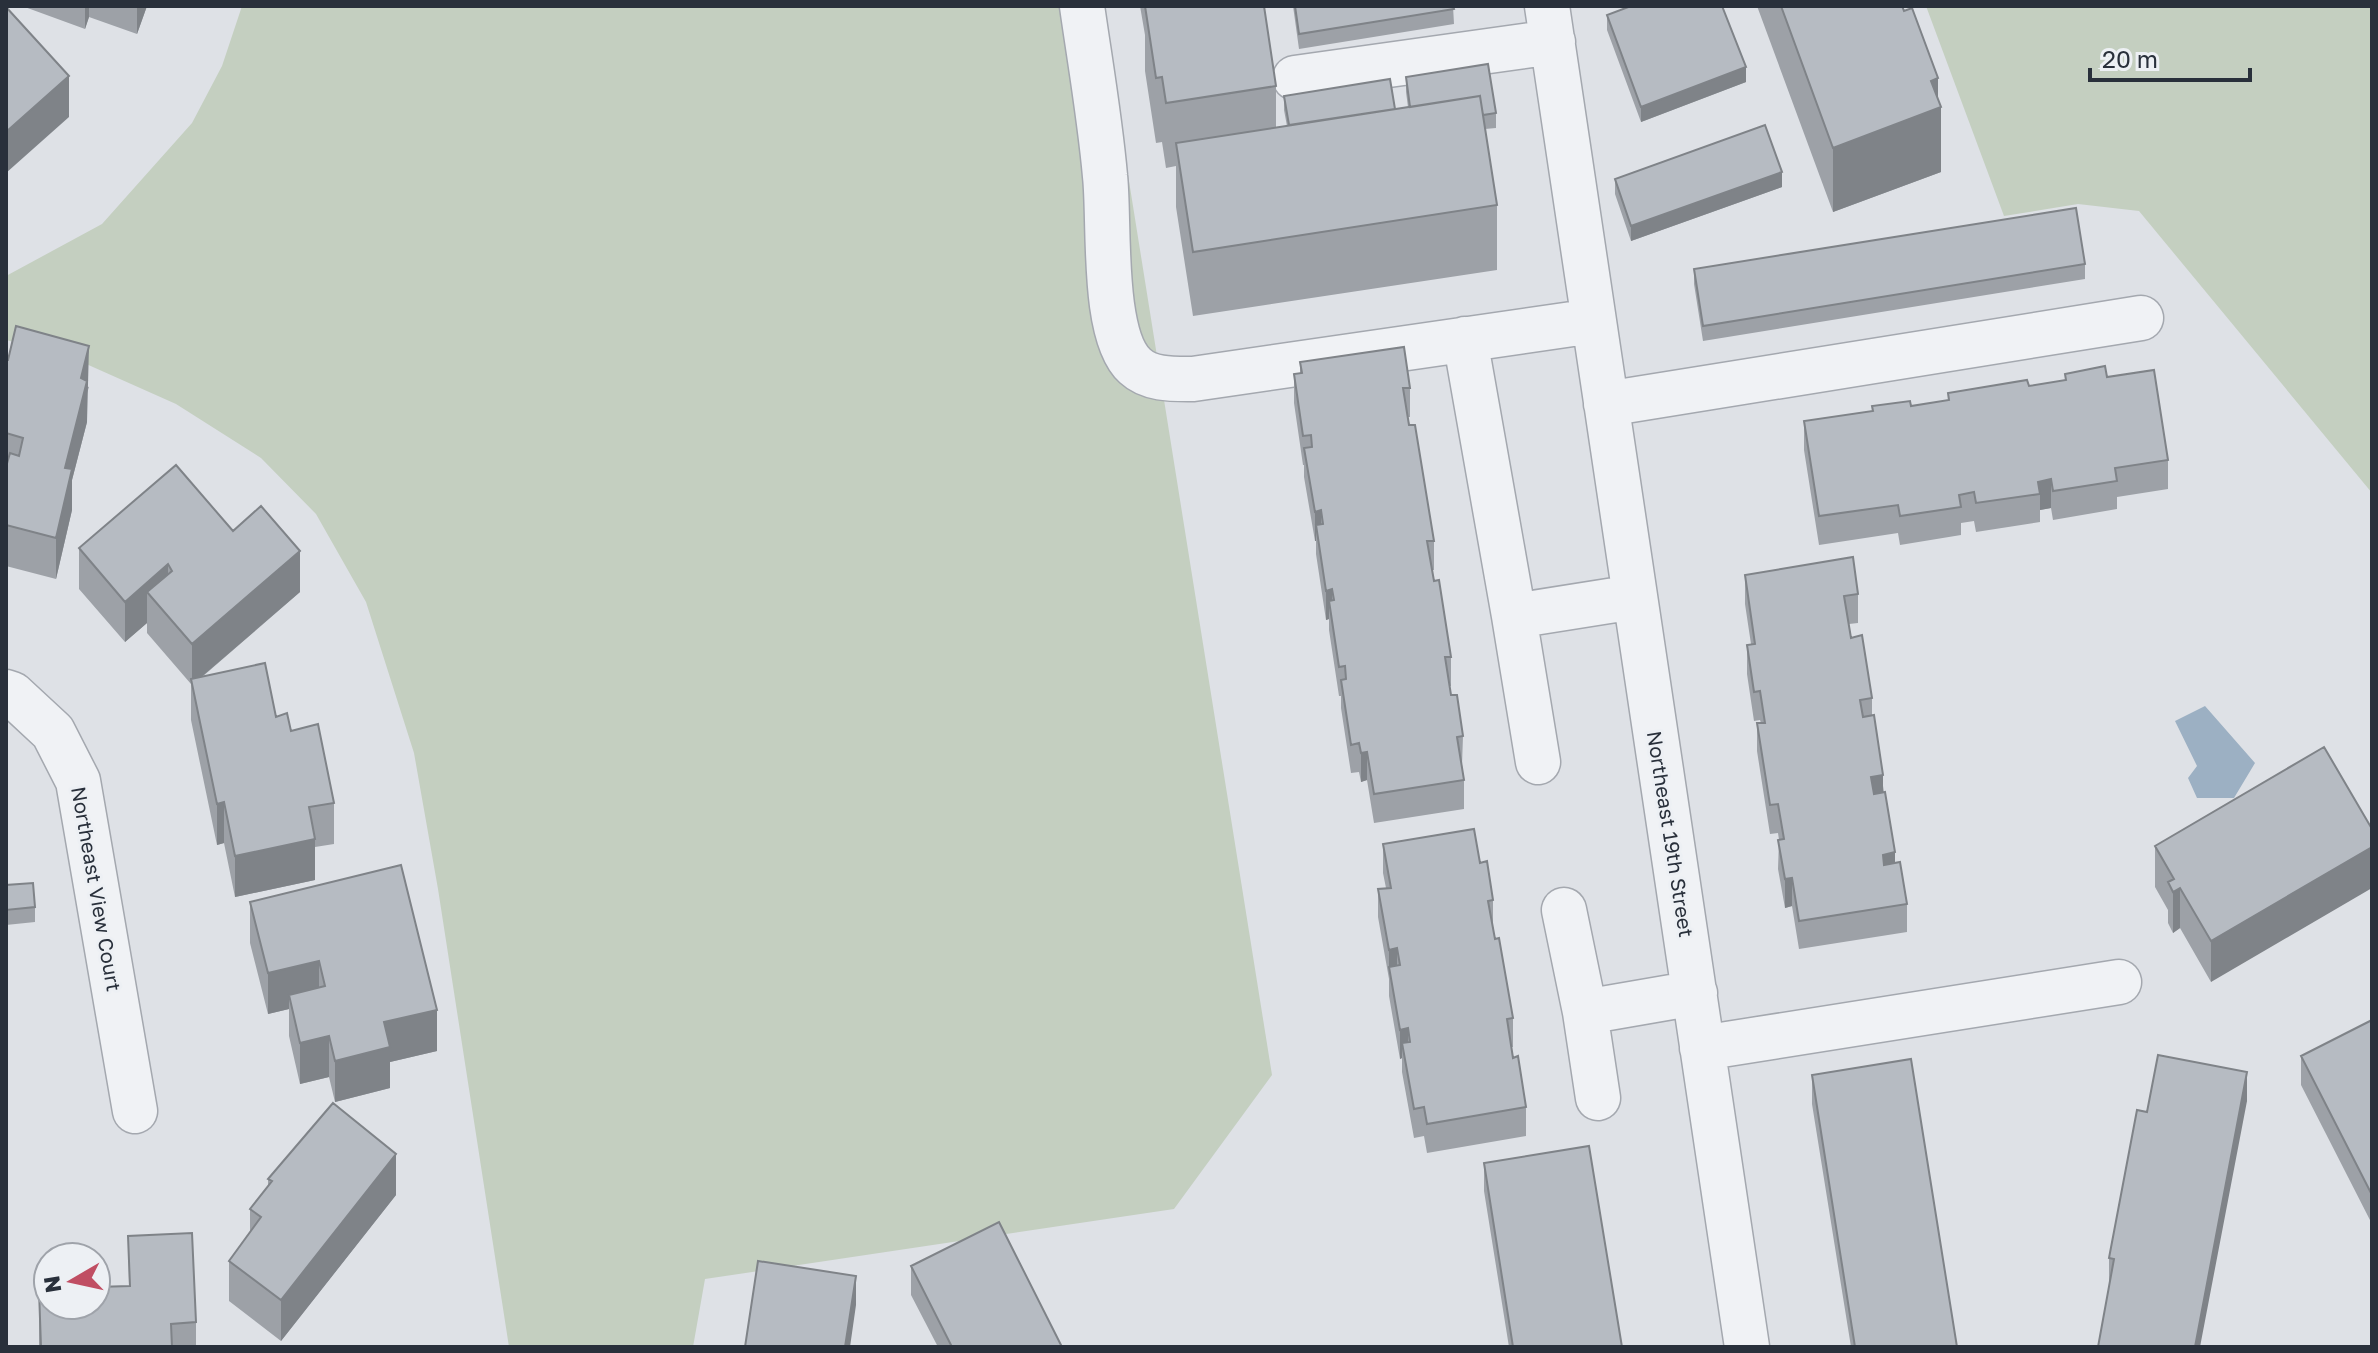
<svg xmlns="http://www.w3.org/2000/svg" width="2378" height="1353" font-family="'Golos Text',sans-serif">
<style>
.green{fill:#c4cfc0}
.water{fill:#9cb0c3}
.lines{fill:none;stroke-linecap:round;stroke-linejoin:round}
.minor-casing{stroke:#a4a8af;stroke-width:47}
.minor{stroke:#f0f2f5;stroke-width:44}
.wall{fill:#9da1a7}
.shaded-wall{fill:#7f8388}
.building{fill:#b6bbc2;stroke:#7f8388;stroke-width:2}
.labels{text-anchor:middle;stroke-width:6;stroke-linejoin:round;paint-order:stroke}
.street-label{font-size:20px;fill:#29303b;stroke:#edf0f4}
</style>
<rect width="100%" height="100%" fill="#dee1e6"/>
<path class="green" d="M 242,6 L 1101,6 L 1272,1075 L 1174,1209 L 705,1279 L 693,1347 L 509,1347 L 438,889 L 414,753 L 366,602 L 316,514 L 261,458 L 176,404 L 66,355 L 6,340 L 6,276 L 102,224 L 192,123 L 222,66 Z
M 1926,6 L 2372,6 L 2372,493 L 2139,211 L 2078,204 L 2004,216 Z"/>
<path class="water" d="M 2205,706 L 2255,763 L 2234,798 L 2197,798 L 2188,778 L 2197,766 L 2175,721 Z"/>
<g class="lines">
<g class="minor-casing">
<path id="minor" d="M 1082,6 C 1090,62 1100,119 1105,176 C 1110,221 1101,335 1135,366 C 1150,380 1173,379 1193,379 L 1593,321
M 1547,6 L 1747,1347
M 1295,78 L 1553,42
M 1465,339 L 1514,616
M 1606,404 L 2141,318
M 6,692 L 12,694 L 53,732 L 78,781 L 135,1111
M 1538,762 L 1514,616 L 1634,597
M 1564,910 L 1585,1012
M 1702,1048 L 2119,982
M 1598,1098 L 1585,1012 L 1695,993"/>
</g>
<use href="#minor" class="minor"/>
</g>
<path class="wall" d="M 22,6 L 147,6 L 137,34 L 89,17 L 85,29 Z
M 1140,6 L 1264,6 L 1276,86 L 1276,127 L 1287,126 L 1284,110 L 1284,96 L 1395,109 L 1408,107 L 1406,92 L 1406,77 L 1496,113 L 1496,128 L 1485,129 L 1497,205 L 1497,270 L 1193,316 L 1176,207 L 1176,166 L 1166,168 L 1162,142 L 1156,143 L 1145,71 L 1145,35 Z
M 1293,6 L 1453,6 L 1454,24 L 1299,49 Z
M 1757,6 L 1902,6 L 1938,99 L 1941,172 L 1833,212 Z
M 1607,15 L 1746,82 L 1641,122 L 1607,30 Z
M 1615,179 L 1782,187 L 1631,241 L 1615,194 Z
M 2085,264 L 2085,279 L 1703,341 L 1694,284 L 1694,269 Z
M 6,360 L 89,387 L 87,393 L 87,422 L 72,480 L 72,510 L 56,579 L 6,566 Z
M 1300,362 L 1410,388 L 1410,417 L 1408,417 L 1434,541 L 1434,570 L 1432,570 L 1451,657 L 1451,686 L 1449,686 L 1451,695 L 1463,736 L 1462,765 L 1464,780 L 1464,809 L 1374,823 L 1367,780 L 1361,782 L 1359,772 L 1351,773 L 1341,708 L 1341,696 L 1339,696 L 1329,630 L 1329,619 L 1326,620 L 1316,554 L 1316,541 L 1315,541 L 1304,477 L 1304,465 L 1303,465 L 1294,403 L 1294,374 L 1300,373 Z
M 2065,374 L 2107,377 L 2168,460 L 2168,489 L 2117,497 L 2117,509 L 2053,520 L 2051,508 L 2040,510 L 2040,522 L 1976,532 L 1974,521 L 1961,523 L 1961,535 L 1900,545 L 1898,533 L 1819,545 L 1804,450 L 1804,421 L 1872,411 L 1872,406 L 1911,406 L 1948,400 L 1948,393 L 2029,386 L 2065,380 Z
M 233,531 L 300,592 L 202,677 L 276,717 L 291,731 L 334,803 L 334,844 L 315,847 L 315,880 L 235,897 L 224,843 L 217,845 L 191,720 L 191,684 L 147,633 L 147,623 L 125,642 L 79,589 L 79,548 Z
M 1745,575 L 1858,594 L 1858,623 L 1849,624 L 1851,638 L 1872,698 L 1872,715 L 1895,863 L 1907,904 L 1907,932 L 1799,949 L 1792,906 L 1785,908 L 1778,869 L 1779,840 L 1778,833 L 1770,834 L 1757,751 L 1757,723 L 1761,723 L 1760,720 L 1754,721 L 1747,674 L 1747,645 L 1751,644 L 1745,604 Z
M 2324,747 L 2211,982 L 2180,928 L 2173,933 L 2168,923 L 2168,910 L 2155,887 L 2155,846 Z
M 1383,844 L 1480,863 L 1493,900 L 1493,929 L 1513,1018 L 1513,1047 L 1511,1047 L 1526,1107 L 1526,1136 L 1427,1153 L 1424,1136 L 1414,1138 L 1402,1072 L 1402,1058 L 1400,1059 L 1389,996 L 1389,979 L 1378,917 L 1378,889 L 1386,888 L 1383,873 Z
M 6,885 L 35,907 L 35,922 L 6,925 Z
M 250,902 L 437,1051 L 390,1062 L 390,1088 L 335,1102 L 329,1077 L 300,1084 L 289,1036 L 289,1009 L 268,1014 L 250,943 Z
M 2372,1020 L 2372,1224 L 2301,1085 L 2301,1056 Z
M 1812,1075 L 1957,1347 L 1851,1347 L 1812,1104 Z
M 2247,1101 L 2109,1287 L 2109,1258 L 2147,1112 Z
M 1484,1163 L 1622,1347 L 1509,1347 L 1484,1191 Z
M 268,1179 L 396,1195 L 281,1341 L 229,1301 L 229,1261 L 250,1232 L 250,1209 L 268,1187 Z
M 128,1236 L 196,1322 L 196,1347 L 39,1347 L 39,1290 L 129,1286 Z
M 911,1266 L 1062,1347 L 938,1347 L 911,1295 Z"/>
<path class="shaded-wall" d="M 85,6 L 89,6 L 89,17 L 85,29 Z
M 137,6 L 147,6 L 137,34 Z
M 1746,67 L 1746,82 L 1641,122 L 1641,107 Z
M 69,76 L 69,117 L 6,173 L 6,132 Z
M 1938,78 L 1938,108 L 1941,107 L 1941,172 L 1833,212 L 1833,148 L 1931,81 Z
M 1782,172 L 1782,187 L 1631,241 L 1631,226 Z
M 89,346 L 87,422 L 72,480 L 72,510 L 56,579 L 56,538 L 65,468 L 81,378 Z
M 2051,479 L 2051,508 L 2040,510 L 2040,494 L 2038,482 Z
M 1321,510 L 1321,539 L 1316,525 L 1316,541 L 1315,541 L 1315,512 Z
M 300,551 L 300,592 L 192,685 L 192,644 Z
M 168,564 L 168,605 L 147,592 L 147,623 L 125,642 L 125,602 Z
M 1332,589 L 1332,618 L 1329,601 L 1329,619 L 1326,620 L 1326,591 Z
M 1367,752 L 1367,780 L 1361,782 L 1361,753 Z
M 1883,775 L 1883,804 L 1871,806 L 1871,777 Z
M 224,802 L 224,843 L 217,845 L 217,804 Z
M 315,839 L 315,880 L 235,897 L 235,856 Z
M 2372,847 L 2372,888 L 2211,982 L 2211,941 Z
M 1895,852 L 1895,881 L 1883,884 L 1883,855 Z
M 1792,878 L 1792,906 L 1785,908 L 1785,879 Z
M 2180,888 L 2180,928 L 2173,933 L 2173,892 Z
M 1397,948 L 1397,977 L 1389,967 L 1389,979 L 1389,950 Z
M 319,961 L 319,1002 L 289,995 L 289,1009 L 268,1014 L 268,973 Z
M 437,1010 L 437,1051 L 390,1062 L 390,1088 L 335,1102 L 335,1061 L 384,1022 Z
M 1408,1028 L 1408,1057 L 1402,1043 L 1402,1058 L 1400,1059 L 1400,1030 Z
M 329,1036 L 329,1077 L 300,1084 L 300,1043 Z
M 2247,1072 L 2247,1101 L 2200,1347 L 2195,1347 Z
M 396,1154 L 396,1195 L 281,1341 L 281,1300 Z
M 856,1276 L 856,1305 L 850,1347 L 845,1347 Z"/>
<path class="building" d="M 1145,6 L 1264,6 L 1276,86 L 1166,103 L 1162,77 L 1156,78 Z
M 1295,6 L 1453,6 L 1454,9 L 1299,34 Z
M 1631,6 L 1722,6 L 1746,67 L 1641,107 L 1607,15 Z
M 1781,6 L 1902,6 L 1904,11 L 1912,8 L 1938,78 L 1931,81 L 1941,107 L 1833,148 Z
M 6,7 L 69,76 L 6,132 Z
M 1488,64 L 1496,113 L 1483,115 L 1480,96 L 1410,107 L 1406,77 Z
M 1390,79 L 1395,109 L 1289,125 L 1284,96 Z
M 1480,96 L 1497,205 L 1193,252 L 1176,143 Z
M 1765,125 L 1782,172 L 1631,226 L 1615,179 Z
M 2076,208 L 2085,264 L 1703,326 L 1694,269 Z
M 16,326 L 89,346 L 81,378 L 87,381 L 65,468 L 72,469 L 56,538 L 6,525 L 6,467 L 10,453 L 19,456 L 23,438 L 6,433 L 6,360 L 8,360 Z
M 1404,347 L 1410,388 L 1403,388 L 1409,425 L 1415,425 L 1434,541 L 1427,541 L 1434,581 L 1439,580 L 1451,657 L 1445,657 L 1451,695 L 1457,695 L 1463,736 L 1457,737 L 1464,780 L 1374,794 L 1367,752 L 1361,753 L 1359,743 L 1351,745 L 1341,680 L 1346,679 L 1345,666 L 1339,667 L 1329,601 L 1334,600 L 1332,589 L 1326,591 L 1316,525 L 1323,524 L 1321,510 L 1315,512 L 1304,448 L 1312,447 L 1311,435 L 1303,436 L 1294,374 L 1302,373 L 1300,362 Z
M 2105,366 L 2107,377 L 2154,370 L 2168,460 L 2115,468 L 2117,481 L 2053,491 L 2051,479 L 2038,482 L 2040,494 L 1976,503 L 1974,492 L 1959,495 L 1961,507 L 1900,516 L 1898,505 L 1819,516 L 1804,421 L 1873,411 L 1872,406 L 1910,401 L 1911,406 L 1949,400 L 1948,393 L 2027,380 L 2029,386 L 2066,380 L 2065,374 Z
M 176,465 L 233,531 L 261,506 L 300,551 L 192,644 L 147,592 L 172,571 L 168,564 L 125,602 L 79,548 Z
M 1853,557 L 1858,594 L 1844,596 L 1851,638 L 1862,635 L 1872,698 L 1860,700 L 1863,717 L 1874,715 L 1883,775 L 1871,777 L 1874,794 L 1885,792 L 1895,852 L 1883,855 L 1884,865 L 1900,862 L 1907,904 L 1799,921 L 1792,878 L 1785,879 L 1778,840 L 1784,839 L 1778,804 L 1770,805 L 1757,723 L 1765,723 L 1760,691 L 1754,692 L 1747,645 L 1755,644 L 1745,575 Z
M 265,663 L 276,717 L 287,713 L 291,731 L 318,724 L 334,803 L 309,807 L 315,839 L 235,856 L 224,802 L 217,804 L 191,679 Z
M 2324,747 L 2372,829 L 2372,847 L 2211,941 L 2180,888 L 2173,892 L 2168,882 L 2174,879 L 2155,846 Z
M 1474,829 L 1480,863 L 1487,861 L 1493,900 L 1488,901 L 1495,939 L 1499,938 L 1513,1018 L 1507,1019 L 1513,1058 L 1518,1056 L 1526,1107 L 1427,1124 L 1424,1107 L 1414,1109 L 1402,1043 L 1410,1042 L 1408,1028 L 1400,1030 L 1389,967 L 1400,965 L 1397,948 L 1389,950 L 1378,889 L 1391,888 L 1383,844 Z
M 401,865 L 437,1010 L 384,1022 L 390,1047 L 335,1061 L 329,1036 L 300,1043 L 289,995 L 325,986 L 319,961 L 268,973 L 250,902 Z
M 33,883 L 35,907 L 6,910 L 6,885 Z
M 2372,1020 L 2372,1195 L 2301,1056 Z
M 2158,1055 L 2247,1072 L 2195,1347 L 2098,1347 L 2114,1259 L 2109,1258 L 2137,1110 L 2147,1112 Z
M 1911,1059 L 1957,1347 L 1855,1347 L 1812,1075 Z
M 333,1103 L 396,1154 L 281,1300 L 229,1261 L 261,1217 L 250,1209 L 272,1181 L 268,1179 Z
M 1589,1146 L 1622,1347 L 1513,1347 L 1484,1163 Z
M 999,1222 L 1062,1347 L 952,1347 L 911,1266 Z
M 192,1233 L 196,1322 L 171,1324 L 172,1347 L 41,1347 L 39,1290 L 48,1290 L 48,1305 L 96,1305 L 96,1287 L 130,1286 L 128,1236 Z
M 758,1261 L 856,1276 L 845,1347 L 745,1347 Z"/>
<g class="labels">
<g class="street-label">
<text transform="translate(1670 834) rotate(81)" y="7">Northeast 19th Street</text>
<text transform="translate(96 889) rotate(80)" y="7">Northeast View Court</text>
</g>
</g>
<rect width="2378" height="1353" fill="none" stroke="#29303b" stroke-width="16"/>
<g transform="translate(72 1281) rotate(261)"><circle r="38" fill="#edf0f4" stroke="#9fa3aa" stroke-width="2"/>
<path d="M0-6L14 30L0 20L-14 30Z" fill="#c04e63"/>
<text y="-12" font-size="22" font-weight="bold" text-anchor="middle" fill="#29303b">N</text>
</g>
<path d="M2090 68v12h160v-12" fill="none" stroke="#29303b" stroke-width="4"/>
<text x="2102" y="68" font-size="24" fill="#29303b" stroke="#edf0f4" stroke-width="6" paint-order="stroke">20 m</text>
</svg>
